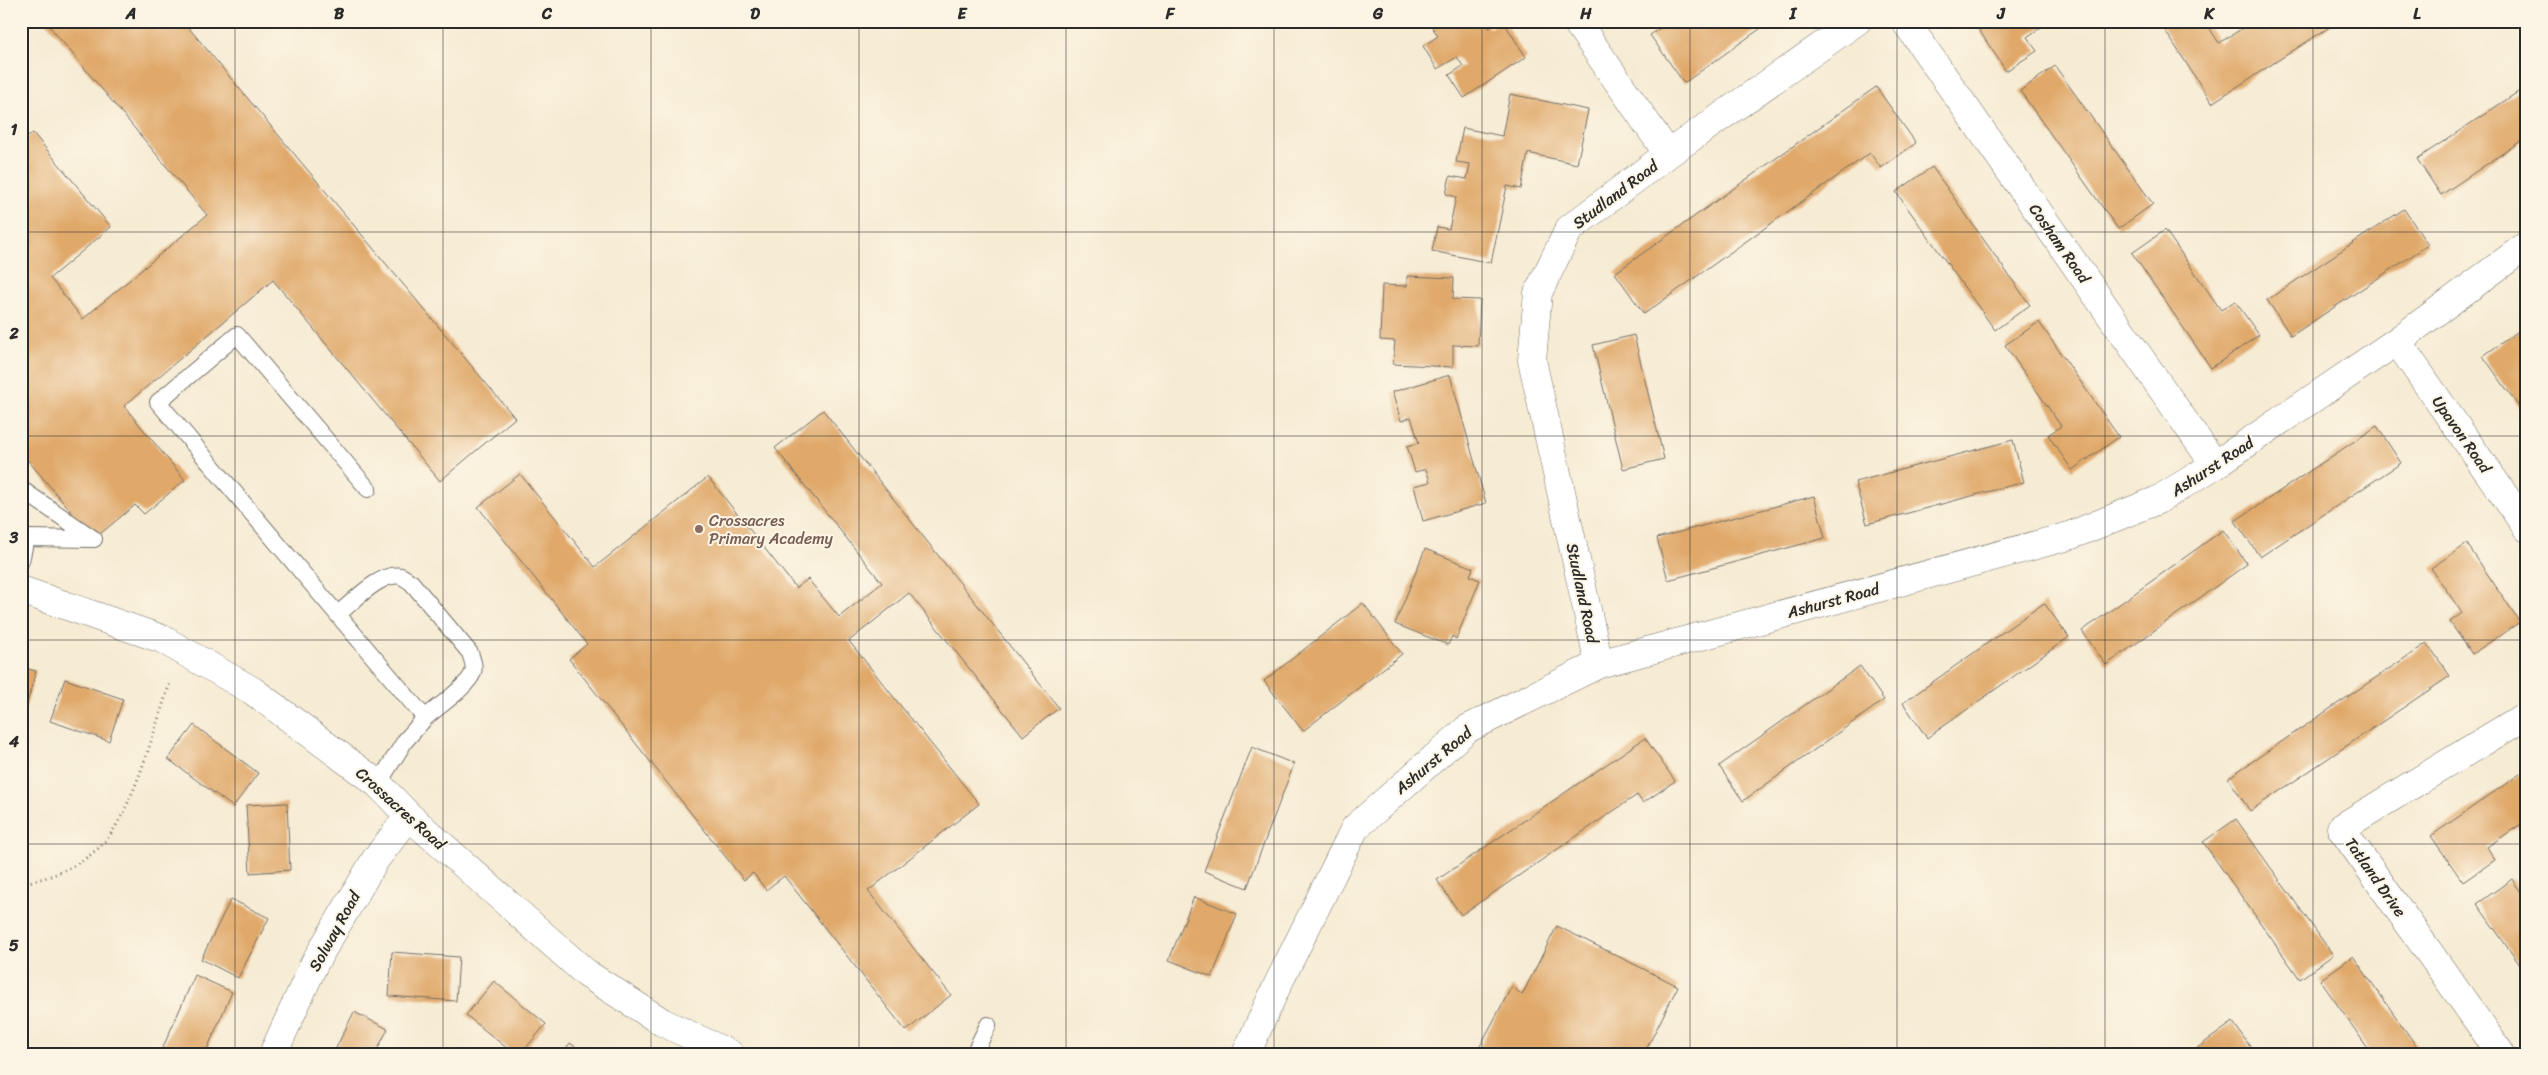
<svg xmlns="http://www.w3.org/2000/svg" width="2548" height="1075" font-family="Sriracha,sans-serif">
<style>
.building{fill:#e0a96a}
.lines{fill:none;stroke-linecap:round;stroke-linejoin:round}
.service-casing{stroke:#726e66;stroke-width:18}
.minor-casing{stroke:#726e66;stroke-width:29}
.tertiary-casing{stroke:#726e66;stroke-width:29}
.path{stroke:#726e66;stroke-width:3;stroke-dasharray:1 4;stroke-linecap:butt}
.service{stroke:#fff;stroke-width:16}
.minor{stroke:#fff;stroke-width:28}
.tertiary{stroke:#fff;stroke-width:28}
.grid{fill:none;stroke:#2b2b2b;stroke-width:1;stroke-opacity:0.55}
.education-dot{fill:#8d6e63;stroke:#fcf5e5;stroke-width:2}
.labels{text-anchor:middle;stroke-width:4;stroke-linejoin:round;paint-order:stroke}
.street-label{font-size:16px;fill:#2b2b2b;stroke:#fcf5e5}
.education-label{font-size:16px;fill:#785e54;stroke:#fcf5e5;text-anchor:start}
.neatline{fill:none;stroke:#2b2b2b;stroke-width:2}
.grid-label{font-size:16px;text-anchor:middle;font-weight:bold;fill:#2b2b2b}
</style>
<rect width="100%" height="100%" fill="#fcf5e5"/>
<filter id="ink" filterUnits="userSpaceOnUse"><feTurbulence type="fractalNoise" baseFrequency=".02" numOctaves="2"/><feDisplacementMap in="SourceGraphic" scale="10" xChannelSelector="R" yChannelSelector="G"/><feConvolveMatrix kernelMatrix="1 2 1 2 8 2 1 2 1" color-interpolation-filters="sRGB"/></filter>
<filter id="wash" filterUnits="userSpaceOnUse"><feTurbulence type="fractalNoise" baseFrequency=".0096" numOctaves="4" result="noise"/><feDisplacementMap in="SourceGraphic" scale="20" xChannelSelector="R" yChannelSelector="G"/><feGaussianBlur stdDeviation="1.12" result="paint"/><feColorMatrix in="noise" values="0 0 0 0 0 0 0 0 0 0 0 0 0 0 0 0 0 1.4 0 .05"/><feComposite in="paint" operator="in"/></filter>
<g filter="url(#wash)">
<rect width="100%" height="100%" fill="#f6ebd3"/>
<g id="blocks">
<path class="building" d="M 45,21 L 183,21 L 515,418 L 440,481 L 273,280 L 124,406 L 185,480 L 144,514 L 135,505 L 94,539 L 21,452 L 21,142 L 33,133 L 111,227 L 50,278 L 83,319 L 207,215 Z
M 1428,21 L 1484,21 L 1489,28 L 1503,21 L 1526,57 L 1464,98 L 1449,75 L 1463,66 L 1457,57 L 1437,69 L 1423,46 L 1438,36 Z
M 1670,21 L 1690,21 L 1691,24 L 1695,21 L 1771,21 L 1684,83 L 1650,35 Z
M 1973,21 L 2050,21 L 2027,37 L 2037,51 L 2006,71 Z
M 2159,21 L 2205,21 L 2219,43 L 2254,21 L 2339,21 L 2212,103 Z
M 2055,66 L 2153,204 L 2118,229 L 2020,91 Z
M 2527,86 L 2527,137 L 2441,195 L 2417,159 Z
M 1876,87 L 1916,143 L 1881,168 L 1870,153 L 1644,314 L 1615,273 Z
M 1510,94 L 1588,110 L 1577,164 L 1528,153 L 1521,189 L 1507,186 L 1491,263 L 1432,251 L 1437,227 L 1449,229 L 1456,197 L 1446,194 L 1450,176 L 1467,179 L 1470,164 L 1456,162 L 1463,128 L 1502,136 Z
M 1932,167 L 2030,305 L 1995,330 L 1896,192 Z
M 2404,209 L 2428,245 L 2291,336 L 2267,300 Z
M 2165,230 L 2221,310 L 2235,301 L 2259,335 L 2211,368 L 2132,253 Z
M 1407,276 L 1454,278 L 1453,299 L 1480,300 L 1478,346 L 1453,345 L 1453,367 L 1393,364 L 1395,341 L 1380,340 L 1382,285 L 1407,286 Z
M 2039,322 L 2119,437 L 2072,470 L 2048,435 L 2061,426 L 2005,345 Z
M 2527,325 L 2527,418 L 2483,356 Z
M 1634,335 L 1664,459 L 1623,469 L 1593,345 Z
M 1450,375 L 1486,503 L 1423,521 L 1414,486 L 1430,482 L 1426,469 L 1415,472 L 1407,446 L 1419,443 L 1411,417 L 1401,421 L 1392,392 Z
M 823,410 L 1059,708 L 1023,736 L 909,593 L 849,641 L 979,804 L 868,891 L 951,995 L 906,1031 L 784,876 L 766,890 L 753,873 L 744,880 L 569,659 L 587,644 L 478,507 L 520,474 L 595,567 L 708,477 L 796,588 L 808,579 L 839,617 L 882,583 L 775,448 Z
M 2377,426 L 2401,463 L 2260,557 L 2235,521 Z
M 2013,440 L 2024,482 L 1867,524 L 1855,482 Z
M 1814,496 L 1825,538 L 1668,580 L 1657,538 Z
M 2223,530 L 2247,564 L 2106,665 L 2082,631 Z
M 2467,544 L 2520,622 L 2472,654 L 2450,622 L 2462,613 L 2431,568 Z
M 1425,549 L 1473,568 L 1470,576 L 1480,580 L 1456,639 L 1452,636 L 1448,645 L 1395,624 Z
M 1363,603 L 1402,654 L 1303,731 L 1264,681 Z
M 2044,603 L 2069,637 L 1927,738 L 1903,703 Z
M 2427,643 L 2450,676 L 2250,811 L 2228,778 Z
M 1860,666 L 1884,700 L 1743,801 L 1719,766 Z
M 21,667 L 36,671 L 24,714 L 21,713 Z
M 65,679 L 123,699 L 109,741 L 50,721 Z
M 194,725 L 258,773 L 233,807 L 168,759 Z
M 1645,738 L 1675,781 L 1643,803 L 1637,795 L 1461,915 L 1437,880 Z
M 1252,747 L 1294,764 L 1247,888 L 1204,871 Z
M 2527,769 L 2527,820 L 2487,847 L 2495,860 L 2463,882 L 2431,836 Z
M 287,803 L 290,870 L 250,873 L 246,805 Z
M 2236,819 L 2333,955 L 2300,979 L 2203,842 Z
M 2512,879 L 2527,901 L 2527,975 L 2477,904 Z
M 1194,897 L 1237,914 L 1212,977 L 1169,960 Z
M 231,899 L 269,918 L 238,978 L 201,959 Z
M 1557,926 L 1678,986 L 1644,1054 L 1485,1054 L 1486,1051 L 1478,1050 L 1512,986 L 1522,995 Z
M 392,952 L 459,957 L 456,1001 L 389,996 Z
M 2353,956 L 2422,1054 L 2372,1054 L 2320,980 Z
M 195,975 L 232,992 L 205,1054 L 160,1054 Z
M 494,981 L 546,1024 L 521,1054 L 514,1054 L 466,1015 Z
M 354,1012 L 388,1029 L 375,1054 L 333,1054 Z
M 2233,1022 L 2255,1054 L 2189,1054 Z
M 570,1043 L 586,1054 L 562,1054 Z"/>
</g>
</g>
<g filter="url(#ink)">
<use href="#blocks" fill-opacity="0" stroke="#726e66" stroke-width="1"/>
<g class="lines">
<g class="service-casing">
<path id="service" d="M 21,489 L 94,539 L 26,538 L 21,561
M 368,489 L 237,335 L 158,402 L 425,718 L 405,741 L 378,784
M 338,614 C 352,603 381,571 401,576 C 404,577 408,581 411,582 L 470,653 C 472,659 475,666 473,672 C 470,685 436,708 425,718
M 974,1054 L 988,1025"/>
</g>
<g class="minor-casing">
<path id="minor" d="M 1576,21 L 1668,154
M 1905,21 L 2215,465
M 2397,341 L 2527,528
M 1599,664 L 1532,360 L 1538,293 L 1569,229 L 1668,154 L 1857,21
M 273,1054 L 315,962 L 375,860 L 409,816
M 1246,1054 L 1277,986 L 1355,828 L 1467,729 L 1599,664 L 2069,536 L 2158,500 L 2215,465 L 2397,341 L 2527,245
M 2501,1054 L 2341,828 L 2527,715"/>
</g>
<g class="tertiary-casing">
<path id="tertiary" d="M 21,590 L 162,639 L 253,691 L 378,784 L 409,816 L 587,974 L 662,1022 L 730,1054"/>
</g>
<path class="path" d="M 21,883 C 54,879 94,860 112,832 C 137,795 155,727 170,683"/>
<use href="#service" class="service"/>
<use href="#minor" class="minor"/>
<use href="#tertiary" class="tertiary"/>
</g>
</g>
<path class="grid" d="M 235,21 L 235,1054M 443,21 L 443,1054M 651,21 L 651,1054M 859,21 L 859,1054M 1066,21 L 1066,1054M 1274,21 L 1274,1054M 1482,21 L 1482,1054M 1690,21 L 1690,1054M 1897,21 L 1897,1054M 2105,21 L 2105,1054M 2313,21 L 2313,1054M 21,232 L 2527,232M 21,436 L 2527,436M 21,640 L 2527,640M 21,844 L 2527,844"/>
<circle class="education-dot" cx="699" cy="529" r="5"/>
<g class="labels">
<g class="street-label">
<text transform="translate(1615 194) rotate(-37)" y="6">Studland Road</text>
<text transform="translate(2060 243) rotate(55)" y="6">Cosham Road</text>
<text transform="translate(2462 434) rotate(55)" y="6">Upavon Road</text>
<text transform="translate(2212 466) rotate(-33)" y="6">Ashurst Road</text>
<text transform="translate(1583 593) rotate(78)" y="6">Studland Road</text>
<text transform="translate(1833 600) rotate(-15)" y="6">Ashurst Road</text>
<text transform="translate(1433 760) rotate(-40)" y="6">Ashurst Road</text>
<text transform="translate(401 808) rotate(42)" y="6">Crossacres Road</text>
<text transform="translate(2376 877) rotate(55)" y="6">Tatland Drive</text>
<text transform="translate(334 931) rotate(-61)" y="6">Solway Road</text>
</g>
<g class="education-label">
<text x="709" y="526">Crossacres<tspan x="709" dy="18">Primary Academy</tspan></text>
</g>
</g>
<rect width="2548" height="1075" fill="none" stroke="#fcf5e5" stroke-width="55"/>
<rect x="28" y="28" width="2492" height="1020" class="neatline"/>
<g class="grid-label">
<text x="131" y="19">A</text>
<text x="339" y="19">B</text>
<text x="547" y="19">C</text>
<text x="755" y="19">D</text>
<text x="962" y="19">E</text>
<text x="1170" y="19">F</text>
<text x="1378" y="19">G</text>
<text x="1586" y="19">H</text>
<text x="1793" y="19">I</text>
<text x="2001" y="19">J</text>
<text x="2209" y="19">K</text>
<text x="2417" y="19">L</text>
<text x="14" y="135">1</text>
<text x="14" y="339">2</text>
<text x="14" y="543">3</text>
<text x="14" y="747">4</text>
<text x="14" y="951">5</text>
</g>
</svg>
